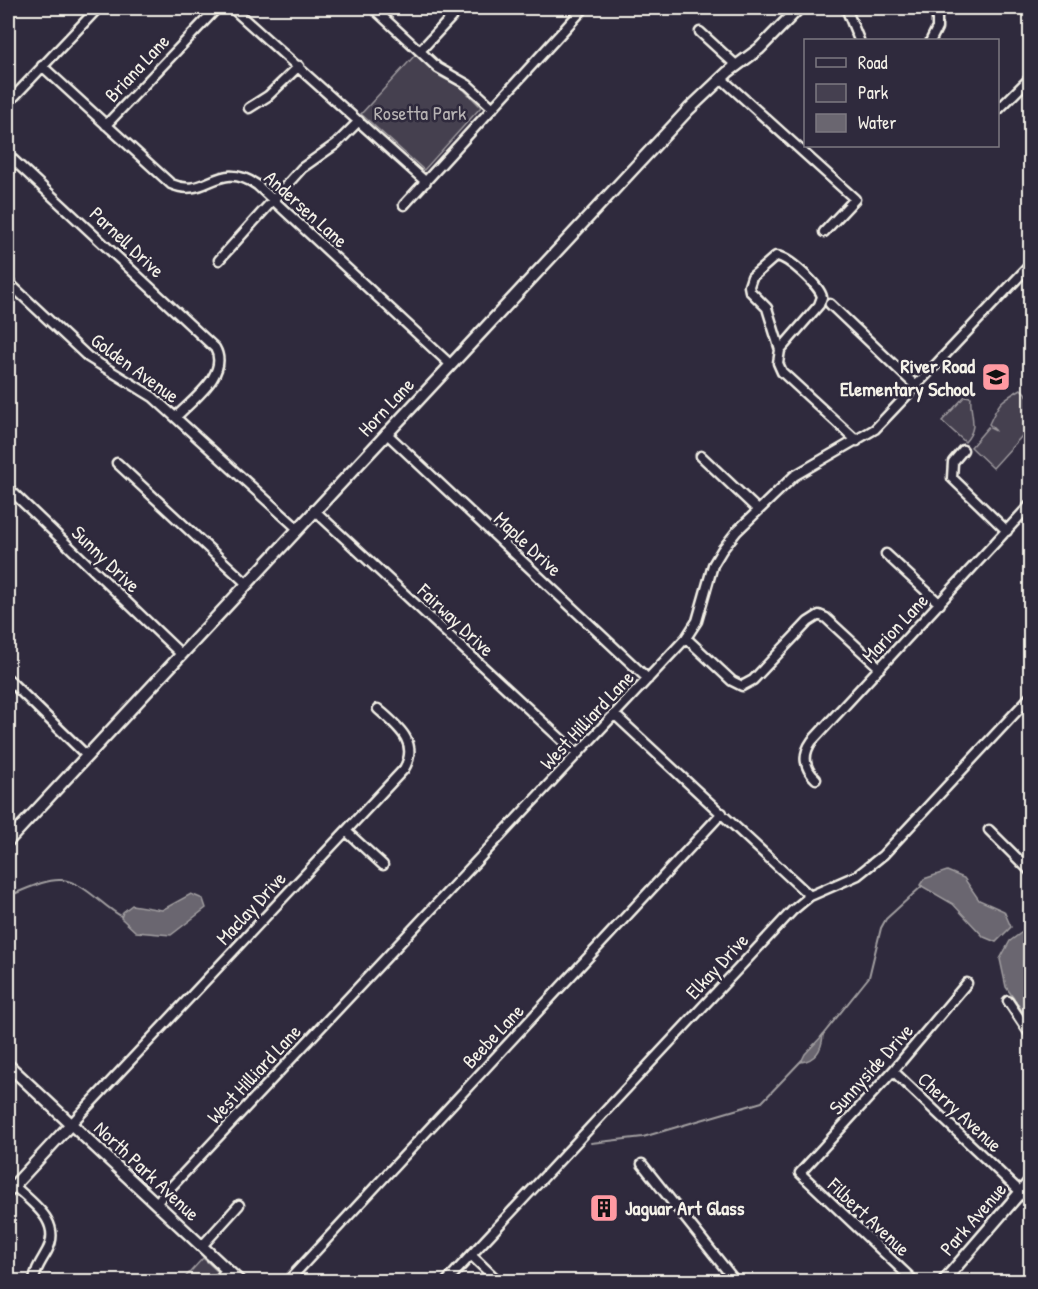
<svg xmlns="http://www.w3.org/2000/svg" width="1038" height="1289" font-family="'Patrick Hand',sans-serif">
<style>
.green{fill:#454050;stroke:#9c989c;stroke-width:1.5}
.water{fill:#6a6670;stroke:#a19ea0;stroke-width:1.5}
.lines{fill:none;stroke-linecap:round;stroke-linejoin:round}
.stream{stroke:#a19ea0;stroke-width:2}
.minor-casing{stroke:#f4f1e8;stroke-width:13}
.tertiary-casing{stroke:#f4f1e8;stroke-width:15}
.minor{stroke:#2f2a3d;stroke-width:8}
.tertiary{stroke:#2f2a3d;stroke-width:10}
.labels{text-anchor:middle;stroke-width:5;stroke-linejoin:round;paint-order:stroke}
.street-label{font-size:20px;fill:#f4f1e8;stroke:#2f2a3d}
.park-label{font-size:20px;fill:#b7b3b3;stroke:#2f2a3d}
.poi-label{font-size:20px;font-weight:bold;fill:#f4f1e8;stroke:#2f2a3d;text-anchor:end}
</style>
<rect width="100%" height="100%" fill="#2f2a3d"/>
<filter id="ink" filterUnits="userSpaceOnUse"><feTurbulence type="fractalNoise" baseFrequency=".0167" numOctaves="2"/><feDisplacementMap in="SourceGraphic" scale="12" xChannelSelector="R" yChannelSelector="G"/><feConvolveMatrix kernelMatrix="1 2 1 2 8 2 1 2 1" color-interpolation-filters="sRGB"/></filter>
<g filter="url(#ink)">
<path class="green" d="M 416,54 L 441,77 L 462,88 L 481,107 L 424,170 L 361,114 Z
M 1021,389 L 1030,398 L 1030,427 L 993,468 L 971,447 L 988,427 L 996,431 L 989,424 C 999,402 1000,401 1021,389 Z
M 965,396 L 971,397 C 969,415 980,426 965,442 L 942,421 Z
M 203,1258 L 228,1281 L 181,1282 Z"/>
<path class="water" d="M 947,871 L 964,878 L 979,900 L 1004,911 L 1011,927 L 996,942 L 984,937 L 953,904 L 920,885 L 924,879 Z
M 191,894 L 203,899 L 206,908 L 171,935 L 136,932 L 121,918 L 123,912 L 132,905 L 162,910 Z
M 1025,930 L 1030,932 L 1030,1022 L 1006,987 L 1000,959 L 1010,941 Z
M 823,1035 C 822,1049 816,1060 801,1062 L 805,1054 Z"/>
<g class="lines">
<path class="stream" d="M 8,896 C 23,891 44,879 61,880 C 83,881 102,906 121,916
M 821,1037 L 869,977 L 881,928 L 886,919 L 922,886
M 591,1143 L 643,1137 L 762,1102 L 802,1060"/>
<g class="minor-casing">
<path id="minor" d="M 232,8 L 426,182
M 373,8 L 438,68 L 468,85 L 493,108
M 846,8 L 859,40
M 700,32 L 737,66
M 931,40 L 937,28 L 937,18
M 420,51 L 460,8
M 42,66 L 171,184 C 208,200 217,158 257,185 L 451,365
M 721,78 L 855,199 L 824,232
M 8,103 L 98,8
M 249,108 L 268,96 L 299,66
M 998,110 L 1030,78
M 106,125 L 217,8
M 8,155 L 215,348 C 230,374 192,400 176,417
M 404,205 L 584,8
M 776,256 C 787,256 820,286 822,297 L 819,305 L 780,350 L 767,308 L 750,291 L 749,286 L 752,277 Z
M 219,260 L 302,168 L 336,144 L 359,121
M 8,282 L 88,357 L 153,397 L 297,528
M 830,304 L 917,387
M 780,350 L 778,363 L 782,372 L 857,441
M 386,433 L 648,679
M 963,450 L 953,462 L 952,478 L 1007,531
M 701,456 L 758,510
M 117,463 L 246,583
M 8,488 L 181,654
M 314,510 L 577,754
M 886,554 L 940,604
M 686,638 L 732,681 L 742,686 L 753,680 L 808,622 L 819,615 L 826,618 L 880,668
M 8,679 L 86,755
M 614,714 L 810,896
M 816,779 C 804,768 802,755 812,741 L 1030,505
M 989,830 L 1030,871
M 346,831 L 383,865
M 1008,1001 L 1030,1034
M 893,1071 L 1030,1201
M 71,1124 L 404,769 C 420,742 397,726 378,709
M 642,1164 L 736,1282
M 13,1185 C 32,1203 63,1222 47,1251 C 41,1262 35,1269 34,1282
M 156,1203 L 686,638 L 697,621 L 713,565 L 722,550 L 737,531 L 794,476 L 875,429 L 1030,265
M 202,1246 L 239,1205
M 471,1255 L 499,1282
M 217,1282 L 227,1270
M 287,1282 L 722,813
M 446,1282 L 792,911 L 810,896 L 858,875 L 883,855 L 1030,697
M 915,1282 L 800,1173 L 893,1071 L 967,983"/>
</g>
<g class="tertiary-casing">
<path id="tertiary" d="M 8,841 L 689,109 L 728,72 L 759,49 L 799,8
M 8,1065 L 71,1124
M 8,1192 L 71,1124 L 240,1282
M 943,1282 L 1030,1181"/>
</g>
<use href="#minor" class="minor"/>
<use href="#tertiary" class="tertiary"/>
</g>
</g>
<defs>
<g id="school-square" transform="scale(1.5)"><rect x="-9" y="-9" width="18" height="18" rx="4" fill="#ff9aa2" stroke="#2f2a3d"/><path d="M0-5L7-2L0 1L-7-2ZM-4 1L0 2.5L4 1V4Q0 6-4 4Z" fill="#111"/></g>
<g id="building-square" transform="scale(1.5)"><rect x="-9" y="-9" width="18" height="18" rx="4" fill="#ff9aa2" stroke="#2f2a3d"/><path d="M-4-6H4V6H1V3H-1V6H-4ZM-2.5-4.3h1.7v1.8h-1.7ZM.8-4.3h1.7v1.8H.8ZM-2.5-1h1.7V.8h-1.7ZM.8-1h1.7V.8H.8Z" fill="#111"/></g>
</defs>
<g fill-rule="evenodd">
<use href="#school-square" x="996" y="377"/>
<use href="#building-square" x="604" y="1208"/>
</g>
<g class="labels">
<g class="street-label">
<text transform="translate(137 68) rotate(-47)" y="7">Briana Lane</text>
<text transform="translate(306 209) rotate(42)" y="7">Andersen Lane</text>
<text transform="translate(127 242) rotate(43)" y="7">Parnell Drive</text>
<text transform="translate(135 368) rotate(36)" y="7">Golden Avenue</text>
<text transform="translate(386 407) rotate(-47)" y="7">Horn Lane</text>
<text transform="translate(528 544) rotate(43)" y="7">Maple Drive</text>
<text transform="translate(106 559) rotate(44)" y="7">Sunny Drive</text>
<text transform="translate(456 620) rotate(43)" y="7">Fairway Drive</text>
<text transform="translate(895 628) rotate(-47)" y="7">Marion Lane</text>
<text transform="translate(587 720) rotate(-47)" y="7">West Hilliard Lane</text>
<text transform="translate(251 908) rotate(-47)" y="7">Maclay Drive</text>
<text transform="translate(717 966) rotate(-47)" y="7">Elkay Drive</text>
<text transform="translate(493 1036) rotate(-47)" y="7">Beebe Lane</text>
<text transform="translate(871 1069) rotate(-48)" y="7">Sunnyside Drive</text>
<text transform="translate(254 1074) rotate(-47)" y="7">West Hilliard Lane</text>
<text transform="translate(960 1112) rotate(43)" y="7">Cherry Avenue</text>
<text transform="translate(147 1171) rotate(43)" y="7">North Park Avenue</text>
<text transform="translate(869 1217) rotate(43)" y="7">Filbert Avenue</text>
<text transform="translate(973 1219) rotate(-49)" y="7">Park Avenue</text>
</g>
<g class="park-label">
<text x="420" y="120">Rosetta Park</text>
</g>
<g class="poi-label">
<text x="975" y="373">River Road<tspan x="975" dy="23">Elementary School</tspan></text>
<text x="625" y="1215" text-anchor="start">Jaguar Art Glass</text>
</g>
</g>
<rect width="1038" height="1289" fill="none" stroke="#2f2a3d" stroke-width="30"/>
<rect x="15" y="15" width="1008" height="1259" fill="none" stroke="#f4f1e8" stroke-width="2" filter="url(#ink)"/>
<rect x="804" y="39" width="195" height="108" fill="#2f2a3d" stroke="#7e7a81" stroke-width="1.5"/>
<rect x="816" y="58" width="30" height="9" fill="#2f2a3d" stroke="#7e7a81" stroke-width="1.5"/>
<text x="858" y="69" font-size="18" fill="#f4f1e8">Road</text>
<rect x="816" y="84" width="30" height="18" fill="#454050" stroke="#7e7a81" stroke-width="1.5"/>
<text x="858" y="99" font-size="18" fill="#f4f1e8">Park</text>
<rect x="816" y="114" width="30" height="18" fill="#6a6670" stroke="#7e7a81" stroke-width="1.5"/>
<text x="858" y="129" font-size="18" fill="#f4f1e8">Water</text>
</svg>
